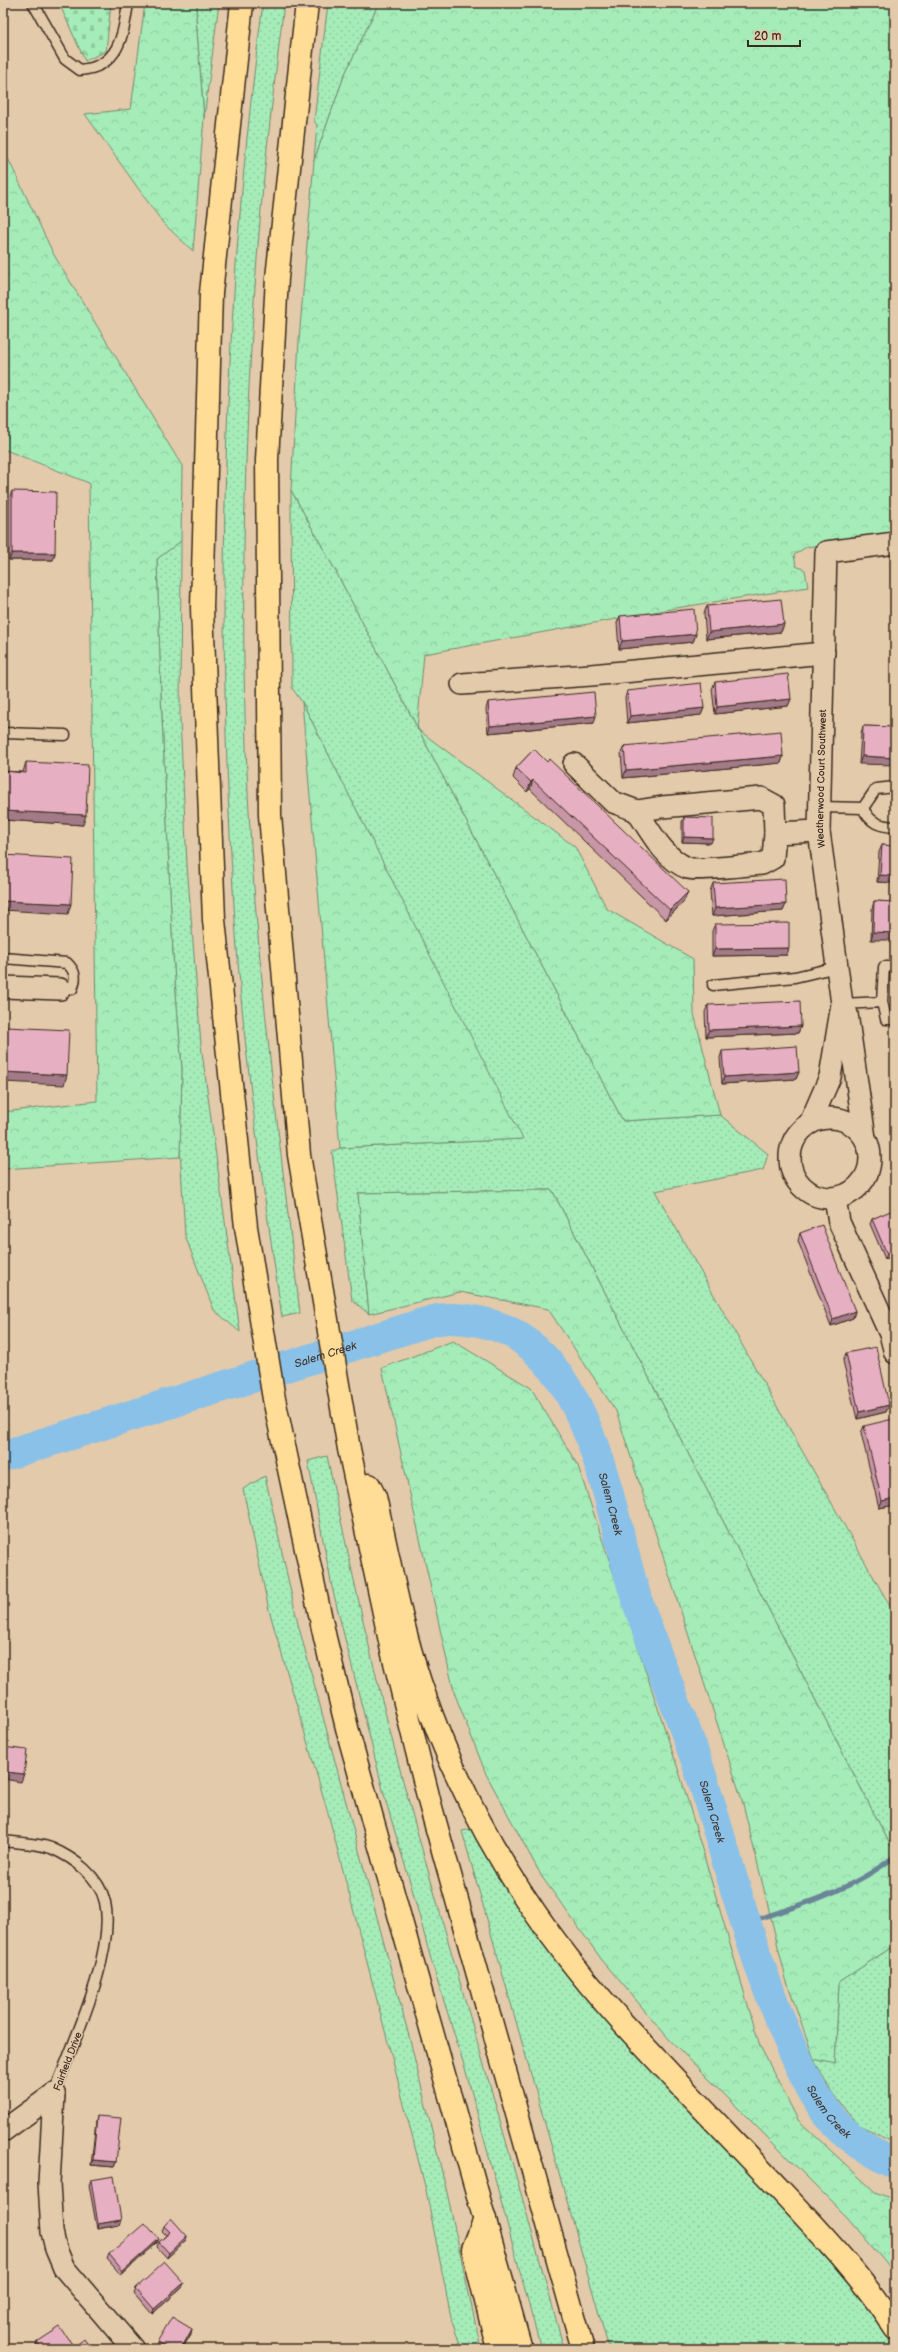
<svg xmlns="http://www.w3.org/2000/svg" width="898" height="2352" font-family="'Balsamiq Sans',sans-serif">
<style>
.grass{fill:url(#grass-dots);stroke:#708b6c}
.forest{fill:url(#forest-crowns);stroke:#708b6c}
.cemetery{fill:url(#cemetery-stones);stroke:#708b6c}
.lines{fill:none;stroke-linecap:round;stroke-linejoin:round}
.stream{stroke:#6a8597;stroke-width:5}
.river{stroke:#8ac1e8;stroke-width:31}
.service-casing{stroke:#3b2a1e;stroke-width:13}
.minor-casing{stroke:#3b2a1e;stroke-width:24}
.motorway-casing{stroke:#3b2a1e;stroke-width:25}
.service{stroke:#e3caab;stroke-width:10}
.minor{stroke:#e3caab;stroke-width:21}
.motorway{stroke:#ffdd96;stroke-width:22}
.wall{fill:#c796a7;stroke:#3b2a1e}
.shaded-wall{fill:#a27a88;stroke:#3b2a1e}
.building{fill:#e7afc2;stroke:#3b2a1e}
.labels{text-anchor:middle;stroke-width:3;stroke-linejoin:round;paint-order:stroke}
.street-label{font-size:10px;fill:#3b2a1e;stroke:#e3caab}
.water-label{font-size:11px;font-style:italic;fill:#433932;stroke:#e3caab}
</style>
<defs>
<pattern id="grass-dots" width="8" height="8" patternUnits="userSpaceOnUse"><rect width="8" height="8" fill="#a5ecb9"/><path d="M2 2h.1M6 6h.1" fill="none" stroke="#8fcb9f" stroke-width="1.8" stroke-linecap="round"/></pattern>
<pattern id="forest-crowns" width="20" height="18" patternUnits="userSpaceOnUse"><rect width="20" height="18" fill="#a5ecb9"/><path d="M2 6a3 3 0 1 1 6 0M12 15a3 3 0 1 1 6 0" fill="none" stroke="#8fcb9f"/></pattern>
<pattern id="cemetery-stones" width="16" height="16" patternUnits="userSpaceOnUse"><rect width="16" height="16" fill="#a5ecb9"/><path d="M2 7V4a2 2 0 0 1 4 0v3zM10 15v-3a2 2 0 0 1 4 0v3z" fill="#8fcb9f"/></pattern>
</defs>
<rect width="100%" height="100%" fill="#e3caab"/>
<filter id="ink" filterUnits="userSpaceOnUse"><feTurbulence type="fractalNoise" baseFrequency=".025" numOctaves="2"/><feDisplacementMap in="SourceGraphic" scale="8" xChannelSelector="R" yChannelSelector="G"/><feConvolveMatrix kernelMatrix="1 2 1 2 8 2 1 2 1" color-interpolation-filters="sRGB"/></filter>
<g filter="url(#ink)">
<path class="grass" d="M 197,3 L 219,3 L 204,118 L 196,19 Z
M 263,3 L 284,3 C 275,80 265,156 259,233 C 246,393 241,554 245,715 C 250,915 276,1114 300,1313 L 282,1317 C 264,1194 246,1072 237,949 C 214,633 221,316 263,3 Z
M 328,3 L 379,3 L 344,76 L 314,161 L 317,125 L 314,121 Z
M 291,490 L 333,566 L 623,1121 L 720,1115 L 768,1154 L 763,1170 L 655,1191 L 895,1615 L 895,1854 L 552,1190 L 358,1193 L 369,1314 L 352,1300 L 332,1152 L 340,1148 L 522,1139 L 302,702 L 292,688 Z
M 181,541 L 180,719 L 187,865 L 201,1045 L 240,1332 L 214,1310 L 185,1236 L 180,1148 L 182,1069 L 173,955 L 161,696 L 157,559 Z
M 327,1456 C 350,1563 373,1671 402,1777 C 454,1968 513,2158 564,2349 L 541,2349 L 465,2068 L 432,1963 L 411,1885 L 386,1802 L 332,1587 L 308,1461 Z
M 265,1476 L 298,1624 L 410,2040 L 448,2197 L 481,2349 L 462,2349 L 452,2322 L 426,2190 L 390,2050 L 328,1813 L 269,1610 L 243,1489 Z
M 472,1829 L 529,1923 L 576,1987 L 636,2053 L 803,2230 L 863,2302 L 895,2349 L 609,2349 L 462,1831 Z
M 895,1945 L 895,2142 L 859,2125 L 833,2095 L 814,2059 L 835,2063 L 839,1982 Z"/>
<path class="forest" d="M 145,3 L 197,3 L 196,19 L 204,118 L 193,251 L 163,223 L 85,114 L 131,109 Z
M 379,3 L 895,3 L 895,534 L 806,547 L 794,555 L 796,566 L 805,570 L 808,587 L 676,608 L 424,654 L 417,729 L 575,847 L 607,909 L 693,959 L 694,1014 L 720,1115 L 623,1121 L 333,566 L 291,490 L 299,340 L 314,161 L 344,76 Z
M 3,148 L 54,255 L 182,466 L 181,541 L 157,559 L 161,696 L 173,955 L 182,1069 L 180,1157 L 3,1169 L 3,1112 L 97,1101 L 89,483 L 3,449 Z
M 302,702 L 523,1139 L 340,1148 Z
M 552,1190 L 895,1854 L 895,1945 L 839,1982 L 835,2064 L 814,2059 L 786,1979 L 742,1800 L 616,1411 L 548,1309 L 460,1292 L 369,1314 L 358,1193 Z
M 453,1341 L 531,1388 L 578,1466 L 681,1778 L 760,2046 L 798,2120 L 875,2192 L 895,2200 L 895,2274 L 848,2218 L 669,2039 L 602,1960 L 542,1877 L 486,1774 L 454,1692 L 382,1368 Z"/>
<path class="cemetery" d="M 59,3 L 111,3 L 106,51 L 85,61 Z"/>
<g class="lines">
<path class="stream" d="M 745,1923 C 797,1907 853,1890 895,1856"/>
<path class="river" id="s1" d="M 3,1456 L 396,1332 C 411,1328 426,1321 442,1319 C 464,1317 495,1323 514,1334 C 595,1380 610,1516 636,1597 C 657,1661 685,1723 705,1787 C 731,1872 753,1957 788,2039 C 800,2066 812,2095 831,2118 C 847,2138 873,2152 895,2164"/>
<g class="service-casing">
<path id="service" d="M 33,3 L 65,59 L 80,70 C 119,67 123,36 128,3
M 3,733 L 65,735
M 820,807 L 863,808
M 863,808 L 876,789 L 895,787
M 863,808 C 870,823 879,826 895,827
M 3,958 L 67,963 C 75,971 77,978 72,989 L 60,989
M 895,967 L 884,967 L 882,1002 L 886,1019 L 895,1019
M 713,985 L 795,977 L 837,967
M 842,1004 L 882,1002
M 3,1841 C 18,1843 37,1843 51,1848 C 74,1858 99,1876 105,1902 C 116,1954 72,2044 54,2094"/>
</g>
<g class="minor-casing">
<g id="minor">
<path d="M 462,684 L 591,675 L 824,653"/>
<path d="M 574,764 L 613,802 L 637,811 L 662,807 L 761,798 L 774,805 L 775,833 L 819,831"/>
<path d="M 637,811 C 650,831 665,860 688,868 C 696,871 750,865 762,864 L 773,858 L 775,833"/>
<path d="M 3,987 L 60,989"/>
<path d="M 847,1014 L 865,1138"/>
<circle cx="830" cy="1158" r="40"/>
<path id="s2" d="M 810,1123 L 830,1077 L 842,1004 L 819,831 L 826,552 L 895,543"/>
<path d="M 835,1199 L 839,1222 L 890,1334 L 895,1353"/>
<path d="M 54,2094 L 49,2183 L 52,2232 L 56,2249 L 64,2268 L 133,2349"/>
<path d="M 3,2131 L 54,2094"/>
</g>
</g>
<g class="motorway-casing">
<path id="motorway" d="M 242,3 L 211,293 L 202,608 L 214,920 L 246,1227 L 274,1399 L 325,1638 L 349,1736 L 521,2349
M 307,3 L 277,278 L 267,460 L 270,815 L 299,1155 L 349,1449 L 391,1646 L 430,1804 L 583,2349
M 369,1485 L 375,1497 C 389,1558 400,1622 420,1682 C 462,1808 532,1923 621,2021 C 674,2079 729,2136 783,2193 C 823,2236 864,2279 895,2328
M 485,2219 L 473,2249 L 498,2349"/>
</g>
<use href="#service" class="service"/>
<use href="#minor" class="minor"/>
<use href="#motorway" class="motorway"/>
</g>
<path class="wall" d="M 12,491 L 55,553 L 53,560 L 9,560 L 9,499 Z
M 707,606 L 784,624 L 781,632 L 706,639 L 704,613 Z
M 620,616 L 696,634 L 693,642 L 619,649 L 617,623 Z
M 715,682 L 791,699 L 788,706 L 715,714 L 712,689 Z
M 627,691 L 704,708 L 701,715 L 627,723 L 625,698 Z
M 488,702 L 594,723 L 488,733 L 486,709 Z
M 863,726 L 895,727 L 859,764 L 861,733 Z
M 624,746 L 783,756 L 781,763 L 623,778 L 621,753 Z
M 534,749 L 684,901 L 666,920 L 530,789 L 527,792 L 513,778 L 516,768 Z
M 26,762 L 83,825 L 3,820 L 3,771 L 23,772 Z
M 684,817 L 711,843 L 682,842 L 682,822 Z
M 882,845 L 895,846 L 895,883 L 877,882 L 879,852 Z
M 713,883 L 786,904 L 783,911 L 712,916 L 710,891 Z
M 874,901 L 895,902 L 871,940 L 872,909 Z
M 715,924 L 787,955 L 712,956 L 712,931 Z
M 708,1005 L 801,1026 L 798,1033 L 706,1037 L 705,1012 Z
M 895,1050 L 895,1082 L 893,1082 Z
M 722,1051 L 799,1072 L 796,1079 L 722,1084 L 720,1058 Z
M 895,1210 L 895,1255 L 885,1259 L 870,1224 L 872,1219 Z
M 800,1233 L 855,1311 L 853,1318 L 831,1326 L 798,1241 Z
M 846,1353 L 889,1405 L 886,1412 L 857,1419 L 843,1361 Z
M 864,1426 L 895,1505 L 879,1508 L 861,1433 Z
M 97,2116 L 116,2162 L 114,2167 L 91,2165 L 96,2121 Z
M 91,2180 L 119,2225 L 97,2229 L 89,2185 Z
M 164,2226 L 187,2236 L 186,2240 L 167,2258 L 157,2247 L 159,2242 L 166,2235 L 162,2231 Z
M 157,2243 L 121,2275 L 107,2259 L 109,2254 Z
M 136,2288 L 182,2288 L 152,2314 L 134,2293 Z
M 191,2334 L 182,2349 L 160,2349 L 155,2347 L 157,2342 Z
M 37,2342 L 74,2347 L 91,2349 L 35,2349 Z"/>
<path class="shaded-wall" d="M 12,553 L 55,553 L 53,560 L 9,560 Z
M 784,624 L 781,632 L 706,639 L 709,632 Z
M 696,634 L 693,642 L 619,649 L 622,641 Z
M 791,699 L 788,706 L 715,714 L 717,707 Z
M 704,708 L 701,715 L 627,723 L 630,716 Z
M 596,716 L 594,723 L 488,733 L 490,726 Z
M 783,756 L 781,763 L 623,778 L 626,770 Z
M 862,756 L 895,758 L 895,765 L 859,764 Z
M 533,780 L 530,789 L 527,792 L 531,782 Z
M 3,811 L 86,815 L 83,825 L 3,820 Z
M 684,837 L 713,838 L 711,843 L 682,842 Z
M 880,875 L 895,876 L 895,883 L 877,882 Z
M 688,892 L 684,901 L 666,920 L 670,910 Z
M 3,901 L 71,904 L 68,914 L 3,910 Z
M 786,904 L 783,911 L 712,916 L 715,908 Z
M 873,932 L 895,933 L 895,940 L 871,940 Z
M 789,948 L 787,955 L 712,956 L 715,949 Z
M 801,1026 L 798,1033 L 706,1037 L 709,1030 Z
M 3,1072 L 67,1075 L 64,1085 L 3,1082 Z
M 799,1072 L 796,1079 L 722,1084 L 724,1077 Z
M 895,1076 L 895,1082 L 893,1082 Z
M 895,1251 L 895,1255 L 885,1259 L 887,1254 Z
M 855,1311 L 853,1318 L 831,1326 L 833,1319 Z
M 889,1405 L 886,1412 L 857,1419 L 859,1412 Z
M 895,1498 L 895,1505 L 879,1508 L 882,1501 Z
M 6,1772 L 24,1774 L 21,1782 L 3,1779 Z
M 93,2160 L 116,2162 L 114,2167 L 91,2165 Z
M 121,2220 L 119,2225 L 97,2229 L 98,2224 Z
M 187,2236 L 186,2240 L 167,2258 L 169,2253 Z
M 159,2239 L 157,2243 L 121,2275 L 123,2271 Z
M 184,2283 L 182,2288 L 152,2314 L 154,2309 Z
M 192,2329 L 191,2334 L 182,2349 L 181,2349 Z"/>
<path class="building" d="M 12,491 L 56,492 L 55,553 L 12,553 Z
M 781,599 L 784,624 L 709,632 L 707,606 Z
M 694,609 L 696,634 L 622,641 L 620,616 Z
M 788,674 L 791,699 L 717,707 L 715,682 Z
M 701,683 L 704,708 L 630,716 L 627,691 Z
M 594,692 L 596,716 L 490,726 L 488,702 Z
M 863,726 L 895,727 L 895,758 L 862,756 Z
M 781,731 L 783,756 L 626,770 L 624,746 Z
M 534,749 L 547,762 L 549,759 L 688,892 L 670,910 L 533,780 L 531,782 L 516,768 Z
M 26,762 L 88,765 L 86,815 L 3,811 L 3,771 L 26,773 Z
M 684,817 L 713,818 L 713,838 L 684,837 Z
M 882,845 L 895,846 L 895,876 L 880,875 Z
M 3,855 L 73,859 L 71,904 L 3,901 Z
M 785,879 L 786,904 L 715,908 L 713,883 Z
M 874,901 L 895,902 L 895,933 L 873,932 Z
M 789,923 L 789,948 L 715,949 L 715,924 Z
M 800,1001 L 801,1026 L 709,1030 L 708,1005 Z
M 3,1020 L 6,1021 L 6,1027 L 69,1030 L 67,1075 L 3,1072 Z
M 797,1046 L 799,1072 L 724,1077 L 722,1051 Z
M 895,1209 L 895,1251 L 887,1254 L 872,1219 Z
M 822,1225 L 855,1311 L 833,1319 L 800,1233 Z
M 876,1347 L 889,1405 L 859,1412 L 846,1353 Z
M 893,1419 L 895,1428 L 895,1498 L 882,1501 L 864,1426 Z
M 3,1747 L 27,1750 L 24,1774 L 6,1772 L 3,1791 Z
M 97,2116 L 121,2118 L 116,2162 L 93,2160 Z
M 114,2176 L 121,2220 L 98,2224 L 91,2180 Z
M 171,2218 L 187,2236 L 169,2253 L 159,2242 L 170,2232 L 164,2226 Z
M 145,2223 L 159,2239 L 123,2271 L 109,2254 Z
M 165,2262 L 184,2283 L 154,2309 L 136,2288 Z
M 172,2317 L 192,2329 L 181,2349 L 170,2349 L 157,2342 Z
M 60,2327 L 74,2347 L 84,2339 L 91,2349 L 42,2349 L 37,2342 Z"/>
</g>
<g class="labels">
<g class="street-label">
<text dy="4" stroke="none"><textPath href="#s2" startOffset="351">Weatherwood Court Southwest</textPath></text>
<text transform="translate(67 2061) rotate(-69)" y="4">Fairfield Drive</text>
</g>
<g class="water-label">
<text dy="4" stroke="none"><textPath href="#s1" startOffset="338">Salem Creek</textPath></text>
<text dy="4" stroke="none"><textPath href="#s1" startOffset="735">Salem Creek</textPath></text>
<text dy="4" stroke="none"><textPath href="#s1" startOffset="1059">Salem Creek</textPath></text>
<text dy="4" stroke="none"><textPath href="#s1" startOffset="1383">Salem Creek</textPath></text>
</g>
</g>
<rect width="898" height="2352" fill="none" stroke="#e3caab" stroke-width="16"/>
<rect x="8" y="8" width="882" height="2336" fill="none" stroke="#3b2a1e" stroke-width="1.5" filter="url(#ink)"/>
<path d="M748 40v6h52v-6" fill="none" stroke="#3b2a1e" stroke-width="2"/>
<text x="754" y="40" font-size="12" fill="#3b2a1e" stroke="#e3caab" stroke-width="3" paint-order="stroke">20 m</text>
</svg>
